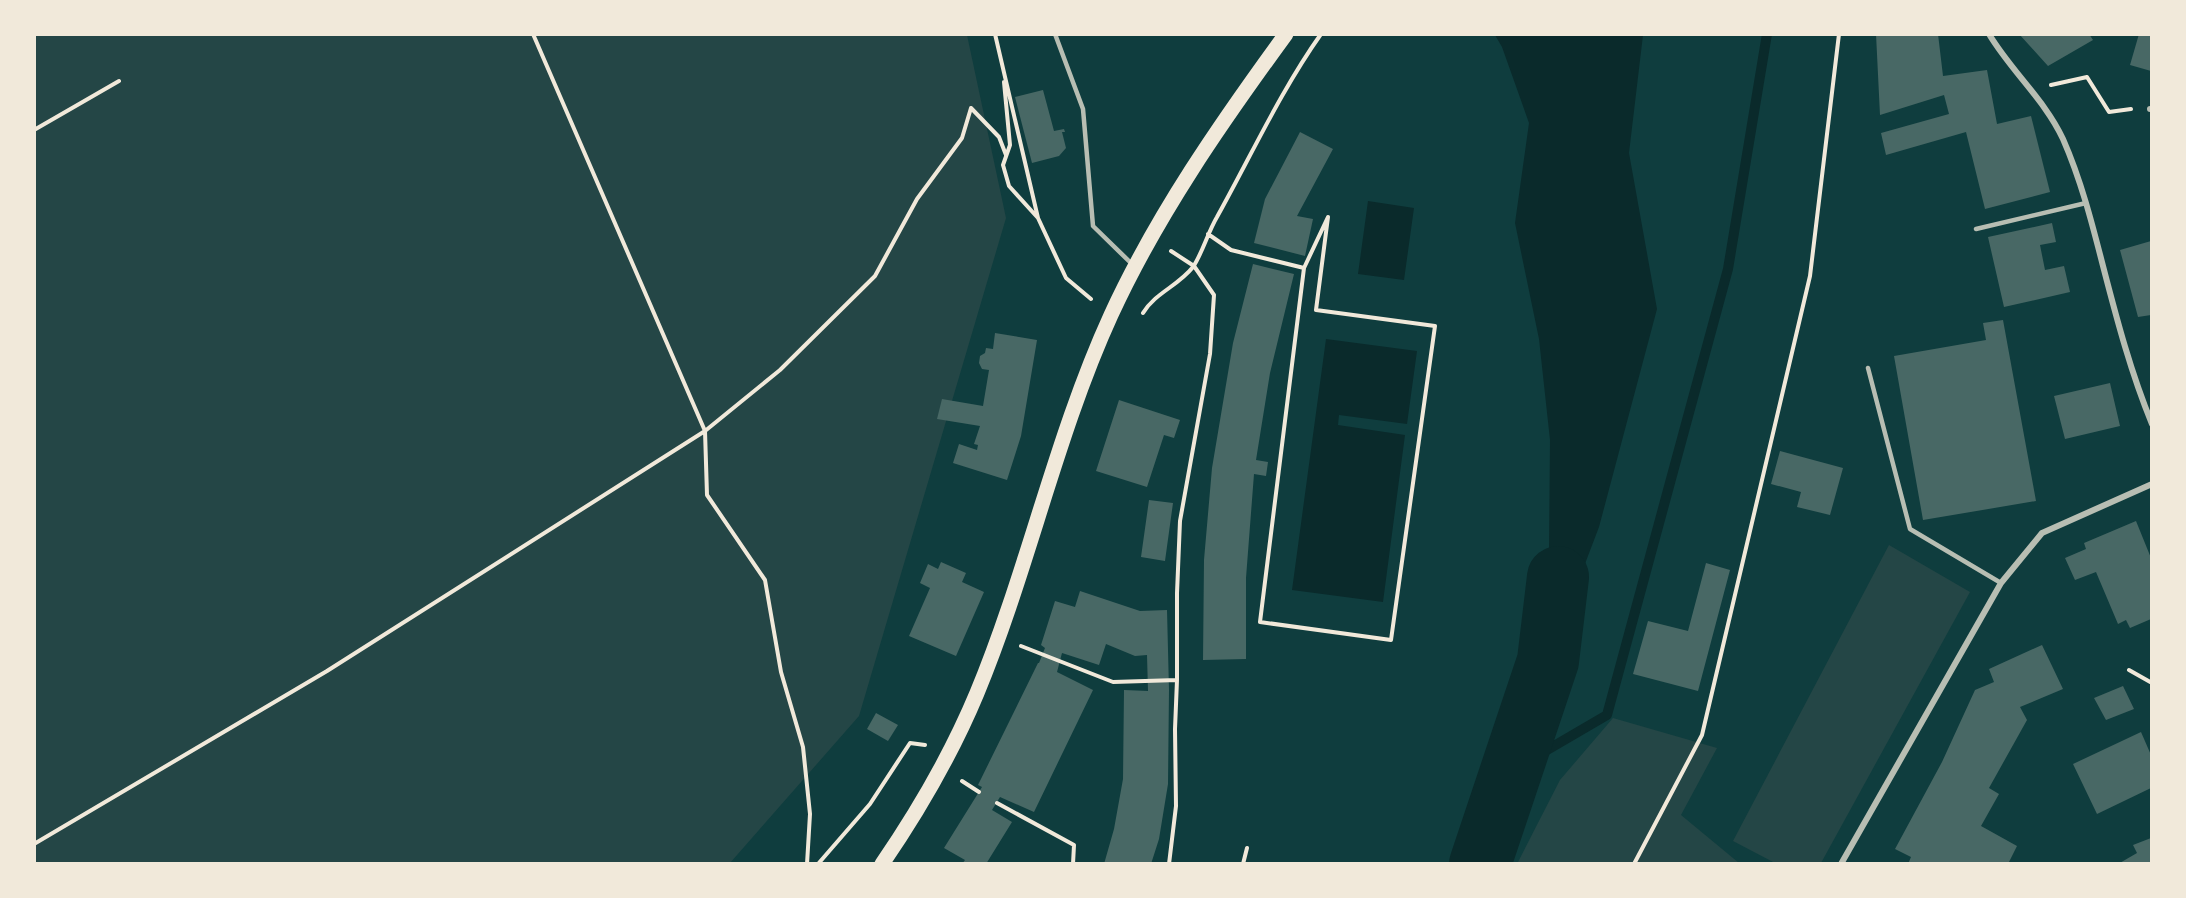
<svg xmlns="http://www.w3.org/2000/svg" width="2186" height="898" font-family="Overpass,sans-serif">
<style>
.green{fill:#244646}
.water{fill:#0a2a2b}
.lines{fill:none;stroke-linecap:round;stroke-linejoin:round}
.stream{stroke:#0a2a2b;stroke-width:10}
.river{stroke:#0a2a2b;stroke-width:62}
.building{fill:#486865}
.path{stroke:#f1e9da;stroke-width:4}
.service{stroke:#b8beb3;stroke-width:4.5}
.minor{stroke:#b8beb3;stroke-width:6}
.primary{stroke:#f1e9da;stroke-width:15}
</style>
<rect width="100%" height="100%" fill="#0f3d3e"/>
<path class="green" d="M 34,35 L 967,35 L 1006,218 L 859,716 L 730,863 L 35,863 Z
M 1889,545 L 1970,592 L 1821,863 L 1775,863 L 1733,841 Z
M 1613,718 L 1717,748 L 1681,815 L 1739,863 L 1517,864 L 1560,780 Z"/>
<path class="water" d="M 1495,35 L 1643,35 L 1629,153 L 1657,309 L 1599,527 L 1548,661 L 1550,440 L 1539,339 L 1515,223 L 1529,123 L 1502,47 Z
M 1368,201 L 1414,208 L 1404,280 L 1358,274 Z
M 1326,339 L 1417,351 L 1407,424 L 1339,415 L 1338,425 L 1405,435 L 1383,602 L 1292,590 Z"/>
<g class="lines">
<path class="stream" d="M 1511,771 L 1607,715 L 1728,269 L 1767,34"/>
<path class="river" d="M 1480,864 L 1548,661 L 1558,577"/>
</g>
<path class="building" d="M 1876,34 L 1938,34 L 1943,76 L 1987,70 L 1997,124 L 2031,116 L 2050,192 L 1985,209 L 1966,132 L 1886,155 L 1881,133 L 1949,114 L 1944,95 L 1880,115 Z
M 2019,34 L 2089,34 L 2093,40 L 2048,66 Z
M 2139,34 L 2151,34 L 2151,71 L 2130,65 Z
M 1043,90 L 1054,131 L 1064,129 L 1065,132 L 1062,132 L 1066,148 L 1059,156 L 1032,163 L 1015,97 Z
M 1300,132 L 1333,149 L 1297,216 L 1313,219 L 1305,256 L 1254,243 L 1265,199 Z
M 2052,223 L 2056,242 L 2040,245 L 2045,270 L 2064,266 L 2070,292 L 2004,307 L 1988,237 Z
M 2151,241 L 2151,315 L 2138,317 L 2120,250 Z
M 1253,264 L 1294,274 L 1270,373 L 1256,460 L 1268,462 L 1266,476 L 1254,474 L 1246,578 L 1246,659 L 1203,660 L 1204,560 L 1212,468 L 1233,343 Z
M 2003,320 L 2036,501 L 1923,520 L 1894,356 L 1986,340 L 1983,323 Z
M 995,333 L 1037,340 L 1021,436 L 1007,480 L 953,463 L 959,444 L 977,450 L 978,445 L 974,444 L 980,426 L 937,419 L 942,399 L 983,406 L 989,370 L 982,369 L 979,363 L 980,356 L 985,353 L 986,348 L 993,349 Z
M 2110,383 L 2120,426 L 2065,439 L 2054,396 Z
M 1119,400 L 1180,420 L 1174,438 L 1164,435 L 1147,487 L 1096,471 Z
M 1780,451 L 1843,468 L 1830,515 L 1797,507 L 1801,492 L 1771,484 Z
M 1149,500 L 1173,503 L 1165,561 L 1141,557 Z
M 2136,521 L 2151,558 L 2151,619 L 2130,628 L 2126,620 L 2118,624 L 2096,572 L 2075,580 L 2065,558 L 2086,549 L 2084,543 Z
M 941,562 L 966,573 L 962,582 L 984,592 L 956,656 L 909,636 L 930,588 L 920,583 L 928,564 L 938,569 Z
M 1706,563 L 1730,570 L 1698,691 L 1633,674 L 1648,621 L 1688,631 Z
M 1080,591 L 1140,611 L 1167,610 L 1169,690 L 1168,784 L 1159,839 L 1151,864 L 1104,864 L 1114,829 L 1123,779 L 1124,690 L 1148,691 L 1147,655 L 1135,656 L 1106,644 L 1099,665 L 1062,653 L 1057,672 L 1093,690 L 1034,812 L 1000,797 L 992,810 L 1012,822 L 986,864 L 962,864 L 965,860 L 944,848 L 982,787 L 978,785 L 1038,663 L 1039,663 L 1045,648 L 1041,645 L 1055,601 L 1075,607 Z
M 2042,645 L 2063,689 L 2020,707 L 2027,720 L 1989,788 L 1999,794 L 1981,826 L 2017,846 L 2008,864 L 1908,864 L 1911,857 L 1895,849 L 1942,762 L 1975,690 L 1994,682 L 1989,669 Z
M 2123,686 L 2134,709 L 2106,720 L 2094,698 Z
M 876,713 L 898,725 L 888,741 L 867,729 Z
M 2141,732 L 2151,755 L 2151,788 L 2097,814 L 2073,764 Z
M 2151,838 L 2151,864 L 2118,864 L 2137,853 L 2133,845 Z"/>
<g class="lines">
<path class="path" d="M 995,34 L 1038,218 L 1066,278 L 1091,299
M 1004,82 L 1010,145 L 1003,165 L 1009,186 L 1038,218
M 2051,85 L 2087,77 L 2109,112 L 2131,109
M 34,130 L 119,81
M 1208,234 L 1231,250 L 1304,268 L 1260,622 L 1391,640 L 1435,326 L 1316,310 L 1328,217 L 1304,268
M 1143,313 C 1155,293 1178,286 1193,267 C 1202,254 1208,232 1217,217 C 1251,156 1280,92 1321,34
M 1021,646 L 1113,682 L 1177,680
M 2129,670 L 2152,683
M 962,781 L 979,792
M 997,803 L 1074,845 L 1073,864
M 34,844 L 327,671 L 705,431 L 533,34
M 807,864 L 810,814 L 803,747 L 781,672 L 765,580 L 707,495 L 705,431 L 780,370 L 875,276 L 917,199 L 962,138 L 971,108 L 999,137 L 1006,155
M 818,864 L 870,804 L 910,743 L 925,745
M 1169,864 L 1176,806 L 1175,729 L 1177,680 L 1177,593 L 1180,521 L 1210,354 L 1214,295 L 1194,266 L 1171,251
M 1243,864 L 1247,848
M 1634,864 L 1702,735 L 1810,276 L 1839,34"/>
<path class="service" d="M 1055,34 L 1083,109 L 1093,226 L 1134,266
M 1976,229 L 2086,203
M 1868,368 L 1910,529 L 2001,583"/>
<path class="minor" d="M 1989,34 C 2011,71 2045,100 2063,139 C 2081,180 2092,223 2103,266 C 2117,320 2131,373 2152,424
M 2150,109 L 2152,109
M 1841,864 L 2001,583 L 2042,533 L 2152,484"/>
<path class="primary" d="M 882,864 C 919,810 952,753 977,693 C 1028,570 1056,435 1111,315 C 1157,215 1221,123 1286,34"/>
</g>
<rect width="2186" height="898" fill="none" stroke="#f1e9da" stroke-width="72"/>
</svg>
